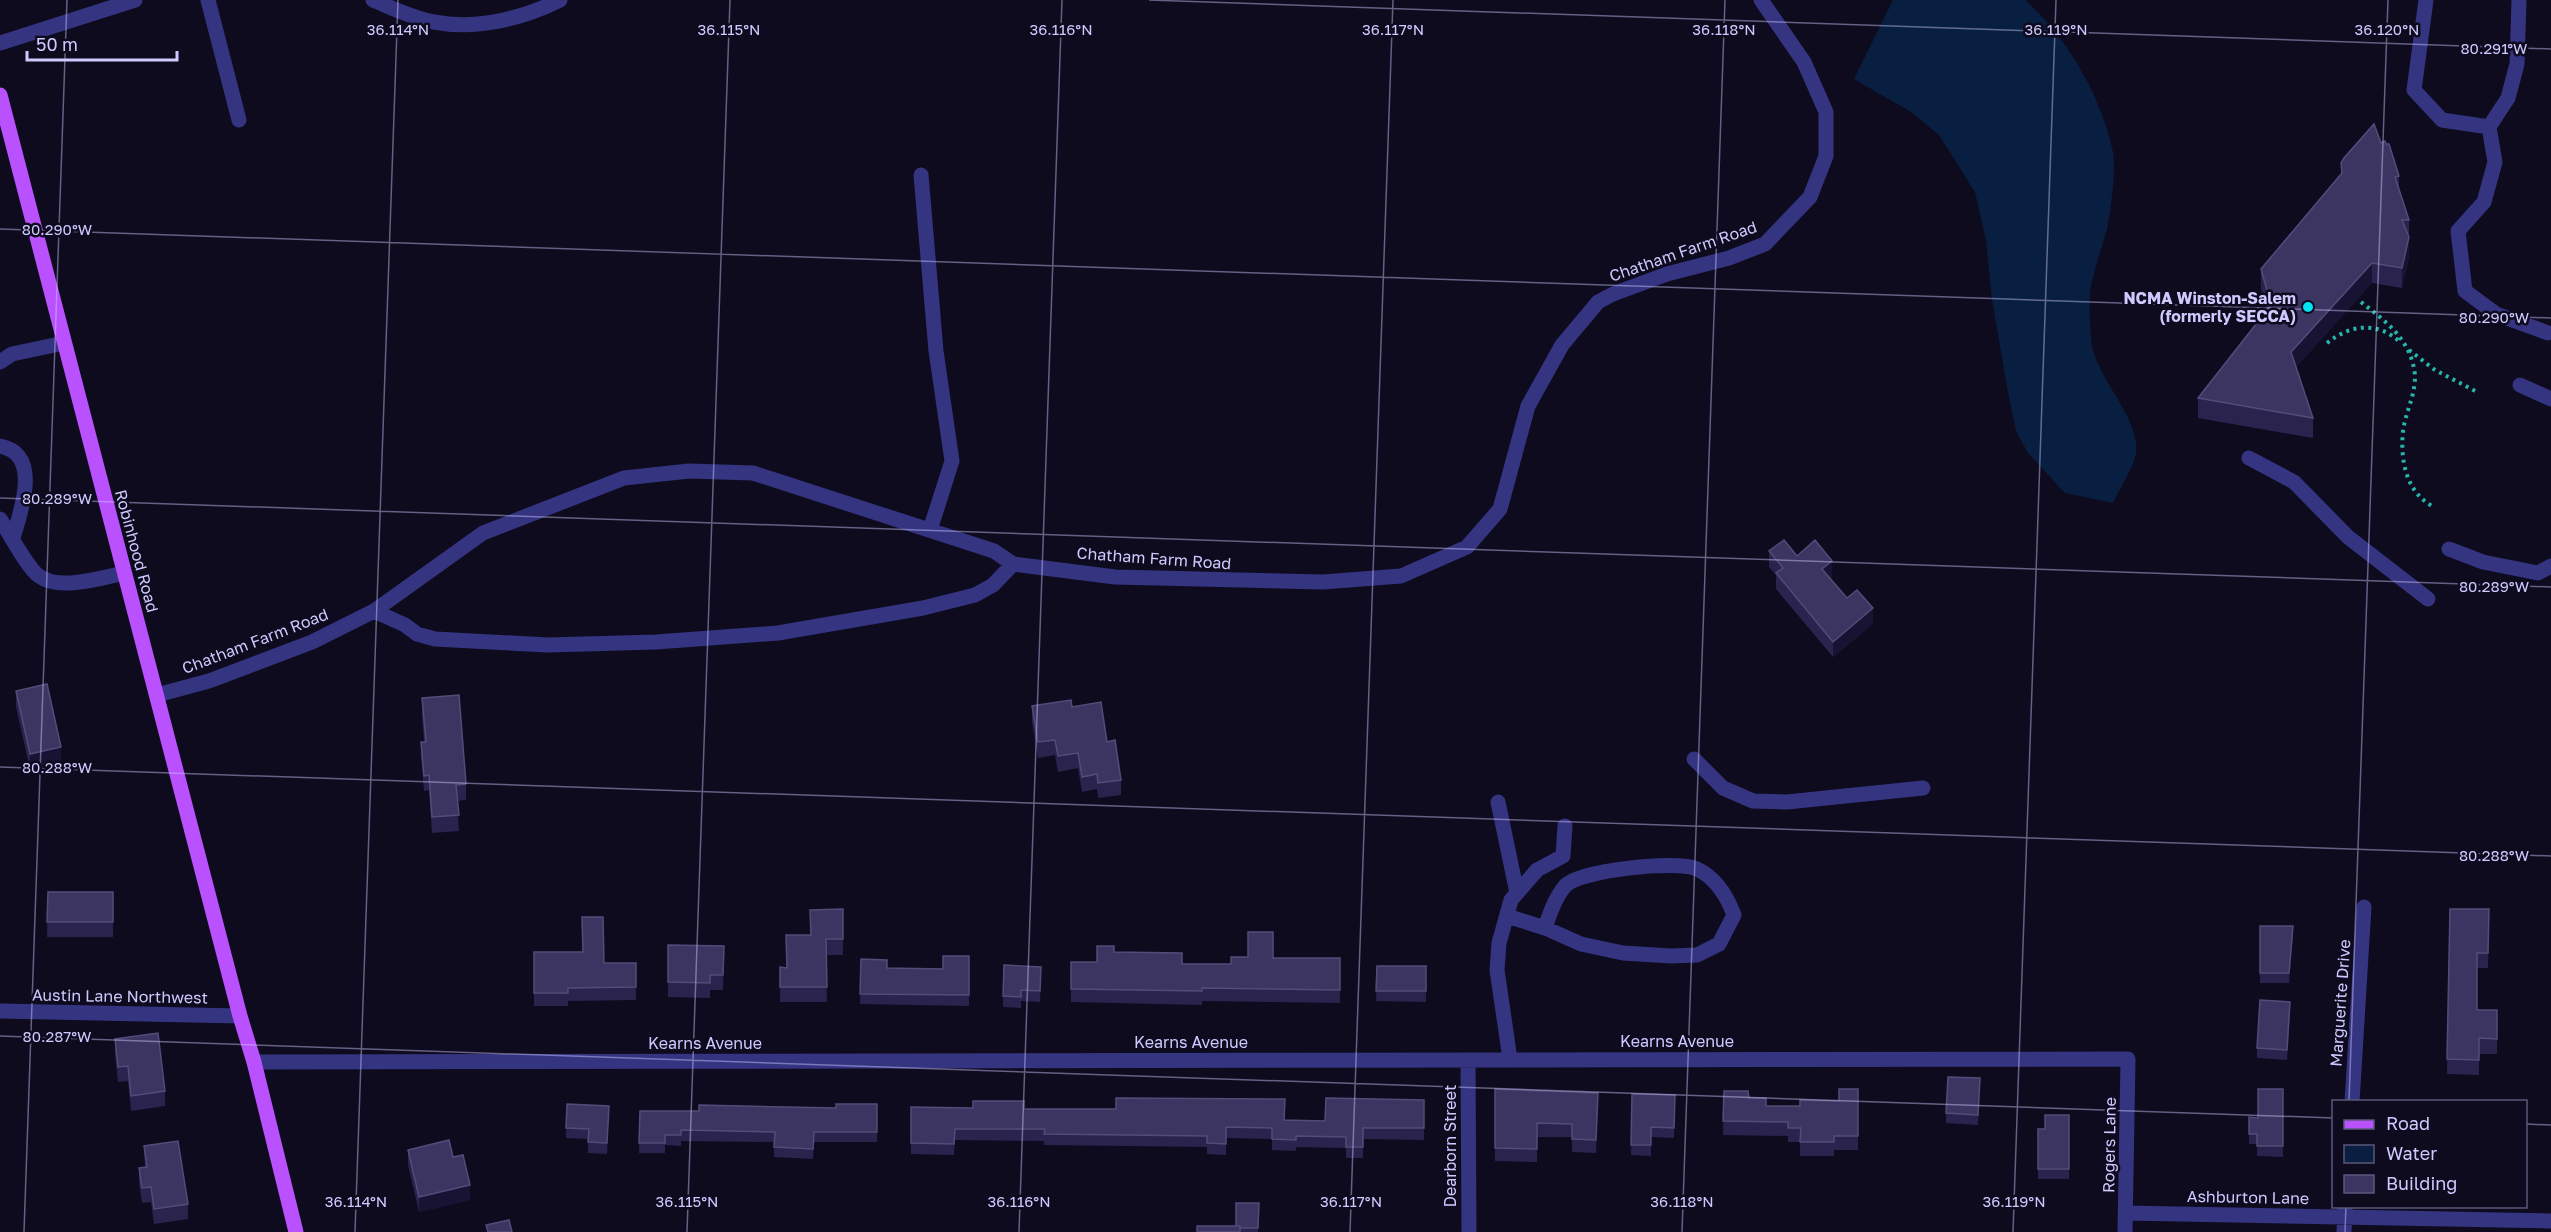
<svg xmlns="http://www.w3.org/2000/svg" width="2551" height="1232" font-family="'Golos Text',sans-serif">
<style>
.water{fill:#091f41}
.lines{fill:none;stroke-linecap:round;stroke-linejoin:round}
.path{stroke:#27b5a9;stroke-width:4;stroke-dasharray:3 4.5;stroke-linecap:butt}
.minor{stroke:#353481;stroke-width:15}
.major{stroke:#b951ff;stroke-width:15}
.wall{fill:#2a234e}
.shaded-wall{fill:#181233}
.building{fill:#3c3561;stroke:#534c7a;stroke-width:1.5}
.ticks{fill:none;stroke:#cecaff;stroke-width:1.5;stroke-opacity:0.45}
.poi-dot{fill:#00e3f5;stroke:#0e0b1f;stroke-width:2}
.labels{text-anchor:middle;stroke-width:5;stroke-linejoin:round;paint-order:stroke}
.street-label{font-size:16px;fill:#cecaff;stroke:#0e0b1f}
.poi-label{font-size:16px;font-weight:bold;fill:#cecaff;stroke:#0e0b1f;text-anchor:end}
.ticks-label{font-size:15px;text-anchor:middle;fill:#cecaff;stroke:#0e0b1f;stroke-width:5;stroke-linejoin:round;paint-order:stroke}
</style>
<rect width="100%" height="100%" fill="#0e0b1f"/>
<path class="water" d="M 1893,0 L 2025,0 C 2068,38 2101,96 2113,152 C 2116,170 2111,210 2107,229 C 2102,248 2095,266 2091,286 C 2088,300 2090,330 2092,345 C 2097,380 2145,423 2135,458 C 2130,473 2120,488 2113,503 L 2065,493 L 2028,453 L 2016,431 L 2007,387 L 1992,299 L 1986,240 L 1975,192 L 1939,135 L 1911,112 L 1854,79 Z"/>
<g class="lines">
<path class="path" d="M 2361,302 C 2383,319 2406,336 2413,364 C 2420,388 2406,408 2403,431 C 2400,460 2406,493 2434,507
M 2327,343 C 2351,324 2378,321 2401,343
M 2409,350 L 2435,370 L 2479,393"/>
<path class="minor" d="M 208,0 L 239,120
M 373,0 C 392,8 412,18 434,22 C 476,30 522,19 560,0
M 2426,0 L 2414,90 L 2442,120 L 2489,127 L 2508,98 L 2517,64 L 2519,0
M 0,43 L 135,0
M 2489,127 L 2495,162 L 2484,202 L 2458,231 L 2465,291 L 2496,314 L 2548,333
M 921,175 L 936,351 L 952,461 L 930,530
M 0,362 L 12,354 L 64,343
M 2520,385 L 2551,399
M 0,446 C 42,454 21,511 13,538
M 2249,458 L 2294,482 L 2348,537 L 2428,599
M 0,519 C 8,531 28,569 39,576 C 59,591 101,578 124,573
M 2449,549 L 2483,562 L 2538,573 L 2551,566
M 374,611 L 405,625 L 417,634 L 435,639 L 548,645 L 656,642 L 778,633 L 923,608 L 975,595 L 993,585 L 1013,564
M 157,695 L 209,681 L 312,642 L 374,611 L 483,533 L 624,478 L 689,471 L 753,473 L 994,551 L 1013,564 L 1115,577 L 1323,582 L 1401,576 L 1467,547 L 1500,509 L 1528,406 L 1562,345 L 1598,302 L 1613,294 L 1667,274 L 1729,258 L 1765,244 L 1810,197 L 1826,156 L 1826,112 L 1804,62 L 1761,0
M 1694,759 L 1723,788 L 1753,801 L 1787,802 L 1923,788
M 1498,802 L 1517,893
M 1507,916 L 1545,928 L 1581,944 L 1623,953 L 1671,956 L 1697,955 L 1719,944 L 1734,915 C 1727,896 1716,878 1697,869 C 1676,860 1580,870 1565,886 C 1555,898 1550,913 1545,928
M 0,1011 L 240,1016
M 1510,1059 L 1497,970 L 1499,943 L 1511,900 L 1537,870 L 1563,856 L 1565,826
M 1468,1060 L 1469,1232
M 254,1062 L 2128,1059 L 2125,1232
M 2352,1102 L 2364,907
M 2125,1213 L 2551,1221
M 2344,1232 L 2345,1206"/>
<path class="major" d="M 0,95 L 240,1016 L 254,1062 L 296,1232"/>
</g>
<path class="wall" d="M 2381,143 L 2399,176 L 2399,188 L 2409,220 L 2409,257 L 2402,288 L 2372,283 L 2296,367 L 2313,418 L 2313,438 L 2198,418 L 2198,398 L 2267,310 L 2261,289 L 2261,269 L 2341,174 L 2341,163 Z
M 1769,551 L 1797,556 L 1832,576 L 1830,578 L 1847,598 L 1873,624 L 1833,657 L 1776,589 L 1776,575 L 1769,567 Z
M 16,691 L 61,762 L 30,769 L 16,707 Z
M 422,698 L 466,784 L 466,800 L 457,801 L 459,831 L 432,833 L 429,790 L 424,791 L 421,757 L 421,742 L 424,742 L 422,713 Z
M 1032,706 L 1072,707 L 1107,742 L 1121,780 L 1121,795 L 1098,798 L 1097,789 L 1082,792 L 1078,768 L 1058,772 L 1055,755 L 1038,758 L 1032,722 Z
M 48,892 L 113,892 L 113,937 L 47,937 Z
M 843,909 L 843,955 L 826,955 L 827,1002 L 780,1002 L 780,967 L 786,968 Z
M 2450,909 L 2489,909 L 2488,968 L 2477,968 L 2477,1010 L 2497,1010 L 2497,1054 L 2479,1054 L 2479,1075 L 2447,1074 Z
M 2260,926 L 2293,936 L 2289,983 L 2260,983 Z
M 668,945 L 724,946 L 723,990 L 710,990 L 710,998 L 668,997 Z
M 534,952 L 604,963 L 636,963 L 636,1000 L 568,1001 L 568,1006 L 534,1006 Z
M 1114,952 L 1182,964 L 1231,964 L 1273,958 L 1340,958 L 1340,1003 L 1202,1001 L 1202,1005 L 1071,1002 L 1071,962 L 1097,962 Z
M 969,956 L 969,1006 L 860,1004 L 861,959 L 887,968 L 943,969 Z
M 1377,966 L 1426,966 L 1426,1002 L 1376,1001 Z
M 1041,977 L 1040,1002 L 1021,1001 L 1021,1008 L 1003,1007 L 1003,996 Z
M 2290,1012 L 2287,1060 L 2257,1058 L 2257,1048 Z
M 115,1039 L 165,1091 L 165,1106 L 131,1111 L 128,1081 L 118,1082 L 115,1054 Z
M 1980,1088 L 1978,1125 L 1946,1123 L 1946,1113 Z
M 1495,1089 L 1598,1093 L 1596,1153 L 1572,1152 L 1572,1137 L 1537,1137 L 1537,1162 L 1495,1161 Z
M 1858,1089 L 1858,1150 L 1834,1150 L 1834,1156 L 1800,1156 L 1800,1142 L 1788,1142 L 1788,1136 L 1723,1135 L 1724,1091 L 1766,1106 L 1800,1106 L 1839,1101 Z
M 2283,1089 L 2283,1157 L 2257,1156 L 2257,1144 L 2249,1144 L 2249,1117 L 2258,1118 Z
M 1632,1094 L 1675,1095 L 1674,1138 L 1651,1137 L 1651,1156 L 1631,1155 Z
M 1424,1100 L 1424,1140 L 1363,1139 L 1363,1158 L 1346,1158 L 1346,1148 L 1296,1147 L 1296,1151 L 1272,1150 L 1272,1139 L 1226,1138 L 1226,1155 L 1207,1154 L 1207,1147 L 1044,1145 L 1044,1141 L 955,1140 L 954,1155 L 911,1154 L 911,1107 L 1024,1109 L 1285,1120 L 1325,1121 Z
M 567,1104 L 609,1106 L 607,1154 L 588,1153 L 588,1139 L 566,1138 Z
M 877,1104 L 877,1142 L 814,1142 L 813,1159 L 774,1157 L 774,1142 L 681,1141 L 681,1146 L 665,1145 L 665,1153 L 639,1153 L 640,1111 L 699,1111 L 836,1108 Z
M 2069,1115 L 2069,1179 L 2038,1179 L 2038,1129 L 2045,1129 Z
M 144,1146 L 188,1204 L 188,1219 L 154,1224 L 151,1202 L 142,1203 L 139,1183 L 139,1168 L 145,1167 Z
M 408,1150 L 453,1157 L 470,1200 L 419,1212 L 408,1165 Z
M 1259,1203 L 1258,1232 L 1197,1232 L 1236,1226 Z"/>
<path class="shaded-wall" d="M 2409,237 L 2409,257 L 2402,288 L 2402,268 Z
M 2372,263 L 2372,283 L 2291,372 L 2291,352 Z
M 1832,561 L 1832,576 L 1822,584 L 1822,569 Z
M 1873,608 L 1873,624 L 1833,657 L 1833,642 Z
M 61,747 L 61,762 L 30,769 L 30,754 Z
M 2293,926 L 2293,936 L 2289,983 L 2289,973 Z
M 2290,1002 L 2290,1012 L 2287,1060 L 2287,1050 Z
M 470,1185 L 470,1200 L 419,1212 L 419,1197 Z"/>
<path class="building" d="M 2374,124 L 2381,143 L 2385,141 L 2386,144 L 2389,144 L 2399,176 L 2395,177 L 2409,220 L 2402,220 L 2409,237 L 2402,268 L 2372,263 L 2291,352 L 2313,418 L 2198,398 L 2271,305 L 2261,269 L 2342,173 L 2341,163 L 2344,158 Z
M 1784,540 L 1797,556 L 1815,540 L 1832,561 L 1822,569 L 1847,598 L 1857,590 L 1873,608 L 1833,642 L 1776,573 L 1783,568 L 1769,551 Z
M 47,684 L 61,747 L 30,754 L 16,691 Z
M 459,695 L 466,784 L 456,785 L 459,815 L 432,817 L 429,775 L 424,776 L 421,742 L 426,742 L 422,698 Z
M 1071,700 L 1072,707 L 1101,702 L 1107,742 L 1115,740 L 1121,780 L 1098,783 L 1097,774 L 1082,777 L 1078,753 L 1058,756 L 1055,740 L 1038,742 L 1032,706 Z
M 48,892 L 113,892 L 113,922 L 47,922 Z
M 843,909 L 843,939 L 826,939 L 827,987 L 780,987 L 780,967 L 787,968 L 786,935 L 811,935 L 810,910 Z
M 2450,909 L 2489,909 L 2488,953 L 2477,953 L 2477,1010 L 2497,1010 L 2497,1039 L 2479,1038 L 2479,1060 L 2447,1059 Z
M 582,917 L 603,917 L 604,963 L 636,963 L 636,987 L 568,988 L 568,993 L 534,993 L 534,952 L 583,952 Z
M 2260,926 L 2293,926 L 2289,973 L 2260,973 Z
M 1248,932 L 1273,932 L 1273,958 L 1340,958 L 1340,990 L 1202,988 L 1202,991 L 1071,989 L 1071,962 L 1097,962 L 1097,946 L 1114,946 L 1114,952 L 1182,953 L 1182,964 L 1231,964 L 1231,957 L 1248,957 Z
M 668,945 L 724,946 L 723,975 L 710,975 L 710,983 L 668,982 Z
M 943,956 L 969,956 L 969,995 L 860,994 L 861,959 L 887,960 L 887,968 L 943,969 Z
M 1004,965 L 1041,967 L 1040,991 L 1021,990 L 1021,997 L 1003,996 Z
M 1377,966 L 1426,966 L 1426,991 L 1376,991 Z
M 2260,1000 L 2290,1002 L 2287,1050 L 2257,1048 Z
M 158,1033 L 165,1091 L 131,1096 L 128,1066 L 118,1067 L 115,1039 Z
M 1948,1077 L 1980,1078 L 1978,1115 L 1946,1113 Z
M 1495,1089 L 1598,1093 L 1596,1140 L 1572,1139 L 1572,1124 L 1537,1123 L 1537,1149 L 1495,1148 Z
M 1839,1089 L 1858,1089 L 1858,1136 L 1834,1136 L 1834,1142 L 1800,1142 L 1801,1128 L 1788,1128 L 1788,1122 L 1723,1121 L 1724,1091 L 1748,1091 L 1749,1098 L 1766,1098 L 1766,1106 L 1800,1106 L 1800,1100 L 1839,1101 Z
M 2258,1089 L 2283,1089 L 2283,1146 L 2257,1146 L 2257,1134 L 2249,1134 L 2249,1117 L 2258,1118 Z
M 1632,1094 L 1675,1095 L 1674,1128 L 1651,1127 L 1651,1145 L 1631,1145 Z
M 1116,1098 L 1285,1099 L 1284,1120 L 1325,1121 L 1326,1098 L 1424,1100 L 1424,1128 L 1363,1128 L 1363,1147 L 1346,1147 L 1346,1137 L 1296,1136 L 1296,1140 L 1272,1139 L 1272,1128 L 1226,1127 L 1226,1144 L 1207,1143 L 1207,1136 L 1044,1134 L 1045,1129 L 955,1129 L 954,1144 L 911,1143 L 911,1107 L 973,1108 L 973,1101 L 1024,1101 L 1024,1109 L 1116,1109 Z
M 567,1104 L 609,1106 L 607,1143 L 588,1142 L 589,1129 L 566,1128 Z
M 836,1104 L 877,1104 L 877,1132 L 814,1132 L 813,1149 L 774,1147 L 775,1132 L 681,1130 L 681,1135 L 665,1135 L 665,1143 L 639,1143 L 640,1111 L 699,1111 L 699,1105 L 836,1108 Z
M 2045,1115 L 2069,1115 L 2069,1169 L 2038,1169 L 2038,1129 L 2045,1129 Z
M 449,1140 L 453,1157 L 463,1155 L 470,1185 L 419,1197 L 408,1150 Z
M 178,1141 L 188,1204 L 154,1209 L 151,1187 L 142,1188 L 139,1168 L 147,1167 L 144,1146 Z
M 1236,1203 L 1259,1203 L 1258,1228 L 1240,1228 L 1240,1226 L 1236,1226 Z
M 509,1220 L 512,1232 L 488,1232 L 486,1225 Z
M 1197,1226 L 1240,1226 L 1240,1232 L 1197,1232 Z"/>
<path class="ticks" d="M 1149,0 L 2551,49M 0,229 L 2551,318M 0,498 L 2551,587M 0,767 L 2551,856M 0,1036 L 2334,1118M 2349,1102 L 2388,0M 2526,1124 L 2551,1125M 24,1232 L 67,0M 355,1232 L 398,0M 687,1232 L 730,0M 1019,1232 L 1062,0M 1350,1232 L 1393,0M 1682,1232 L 1725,0M 2013,1232 L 2056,0M 2345,1232 L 2346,1206"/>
<circle class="poi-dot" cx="2308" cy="307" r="6"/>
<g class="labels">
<g class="street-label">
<text transform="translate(1683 251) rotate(-19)" y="6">Chatham Farm Road</text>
<text transform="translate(137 551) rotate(75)" y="6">Robinhood Road</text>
<text transform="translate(1154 558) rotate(4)" y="6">Chatham Farm Road</text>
<text transform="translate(255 641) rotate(-21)" y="6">Chatham Farm Road</text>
<text transform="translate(120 996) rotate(1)" y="6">Austin Lane Northwest</text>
<text transform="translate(2340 1003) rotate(-86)" y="6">Marguerite Drive</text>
<text x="1677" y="1047">Kearns Avenue</text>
<text x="1191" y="1048">Kearns Avenue</text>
<text x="705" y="1049">Kearns Avenue</text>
<text transform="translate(2109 1145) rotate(-89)" y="6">Rogers Lane</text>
<text transform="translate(1450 1146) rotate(-90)" y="6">Dearborn Street</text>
<text transform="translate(2248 1197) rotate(1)" y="6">Ashburton Lane</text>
</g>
<g class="poi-label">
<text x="2296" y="304">NCMA Winston-Salem<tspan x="2296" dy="18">(formerly SECCA)</tspan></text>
</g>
</g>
<g class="ticks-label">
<text x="398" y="35">36.114°N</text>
<text x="729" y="35">36.115°N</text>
<text x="1061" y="35">36.116°N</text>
<text x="1393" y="35">36.117°N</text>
<text x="1724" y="35">36.118°N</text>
<text x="2056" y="35">36.119°N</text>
<text x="2387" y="35">36.120°N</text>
<text x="2494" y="54">80.291°W</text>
<text x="57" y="235">80.290°W</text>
<text x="2494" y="323">80.290°W</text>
<text x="57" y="504">80.289°W</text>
<text x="2494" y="592">80.289°W</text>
<text x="57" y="773">80.288°W</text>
<text x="2494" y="861">80.288°W</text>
<text x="57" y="1042">80.287°W</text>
<text x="356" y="1207">36.114°N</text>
<text x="687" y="1207">36.115°N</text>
<text x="1019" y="1207">36.116°N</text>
<text x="1351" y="1207">36.117°N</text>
<text x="1682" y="1207">36.118°N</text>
<text x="2014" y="1207">36.119°N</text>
</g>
<rect x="2332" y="1100" width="195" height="108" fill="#0e0b1f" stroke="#5b5779" stroke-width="1.5"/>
<rect x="2344" y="1120" width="30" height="9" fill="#b951ff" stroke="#5b5779" stroke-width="1.5"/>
<text x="2386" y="1130" font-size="18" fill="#cecaff">Road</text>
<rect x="2344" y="1145" width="30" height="18" fill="#091f41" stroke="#5b5779" stroke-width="1.5"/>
<text x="2386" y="1160" font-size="18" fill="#cecaff">Water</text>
<rect x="2344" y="1175" width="30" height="18" fill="#3c3561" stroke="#5b5779" stroke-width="1.5"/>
<text x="2386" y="1190" font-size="18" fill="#cecaff">Building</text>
<path d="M27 51v9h150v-9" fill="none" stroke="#cecaff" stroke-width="3"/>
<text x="36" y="51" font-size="18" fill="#cecaff" stroke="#0e0b1f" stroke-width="4.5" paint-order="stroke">50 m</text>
</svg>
